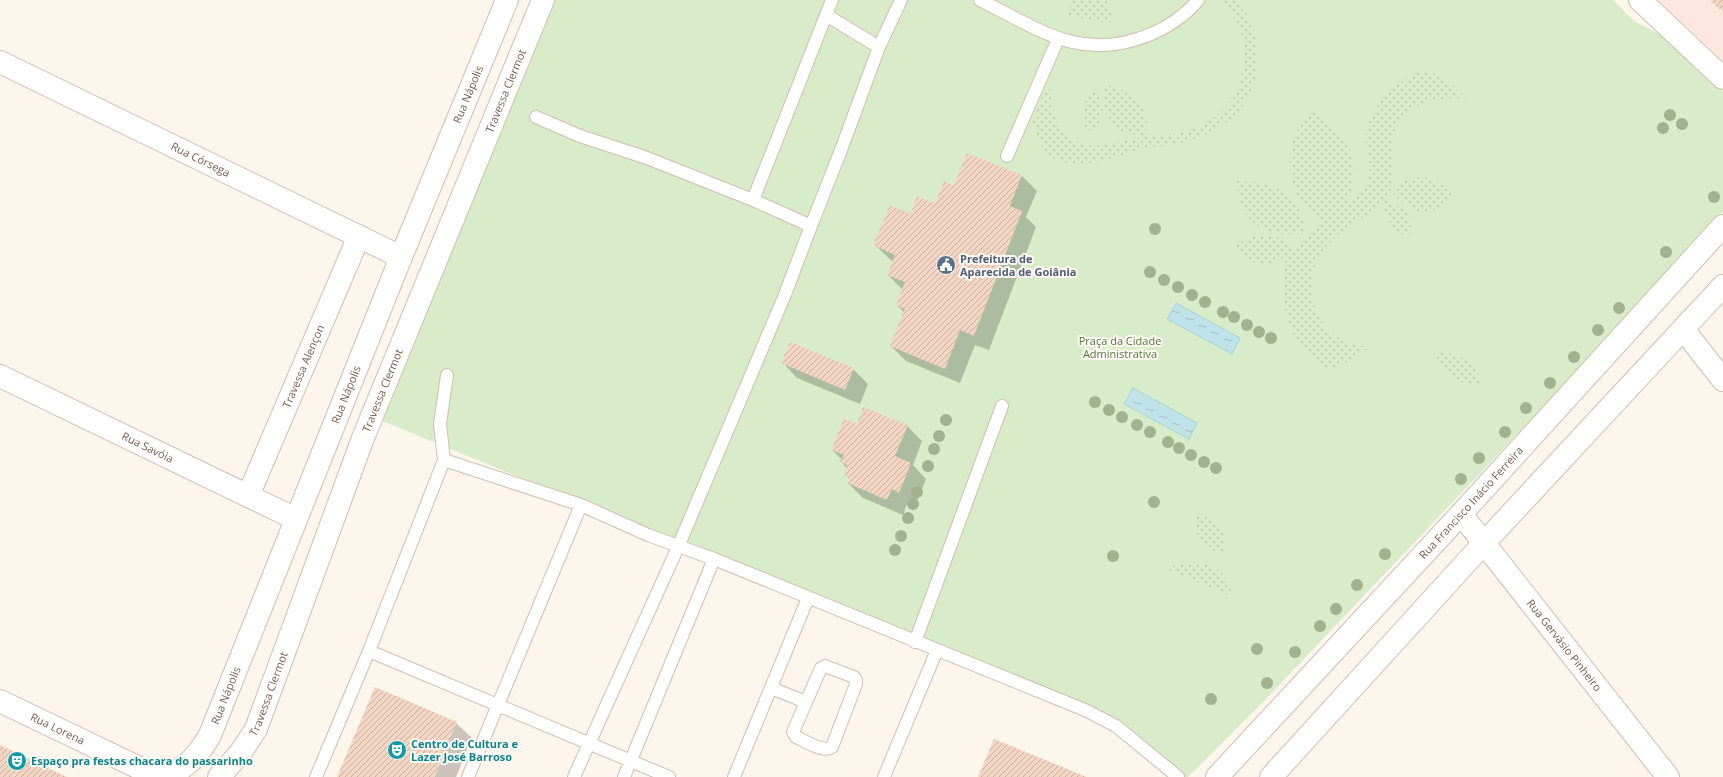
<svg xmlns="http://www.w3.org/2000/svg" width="1723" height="777" font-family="'Open Sans',sans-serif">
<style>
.commercial{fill:#fde8e0}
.park{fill:#d8ecc9}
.garden{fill:url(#garden-dots)}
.water{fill:url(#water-ripples);stroke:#a5d3da}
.shadow{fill:#0003}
.building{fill:url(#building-hatch)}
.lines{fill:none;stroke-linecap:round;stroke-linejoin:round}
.service-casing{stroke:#d1beb0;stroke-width:14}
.minor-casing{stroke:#d1beb0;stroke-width:24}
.tertiary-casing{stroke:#d1beb0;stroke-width:24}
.service{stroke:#fff;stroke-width:12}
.minor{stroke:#fff;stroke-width:22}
.tertiary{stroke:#fff;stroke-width:22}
.tree{fill:#a0b28e}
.labels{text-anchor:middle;stroke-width:4;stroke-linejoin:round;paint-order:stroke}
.street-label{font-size:11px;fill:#7a5c4d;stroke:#fffaf3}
.service-label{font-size:11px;font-weight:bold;fill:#4e5e75;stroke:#fffaf3;text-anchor:start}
.park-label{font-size:11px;fill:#537a41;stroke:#fffaf3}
.culture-label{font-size:11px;font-weight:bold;fill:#0d838f;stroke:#fffaf3;text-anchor:start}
</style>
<defs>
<pattern id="garden-dots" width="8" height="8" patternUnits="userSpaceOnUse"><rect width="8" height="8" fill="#d8ecc9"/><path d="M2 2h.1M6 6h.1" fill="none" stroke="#b4c2a5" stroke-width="1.8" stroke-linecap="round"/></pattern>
<pattern id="water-ripples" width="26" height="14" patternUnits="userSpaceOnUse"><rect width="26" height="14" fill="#bfe3e8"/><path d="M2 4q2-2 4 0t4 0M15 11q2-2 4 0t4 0" fill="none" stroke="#a0bbbe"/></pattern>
<pattern id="building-hatch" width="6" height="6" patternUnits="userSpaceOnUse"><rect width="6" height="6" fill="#f3d5c3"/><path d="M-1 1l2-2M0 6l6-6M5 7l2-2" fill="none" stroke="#cab0a1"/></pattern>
</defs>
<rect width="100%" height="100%" fill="#fdf6ec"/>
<path class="commercial" d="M 1658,0 L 1723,0 L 1723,60 Z"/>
<path class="park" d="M 543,0 L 1613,0 L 1634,21 L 1665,37 L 1723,92 L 1723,211 L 1579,369 L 1265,700 L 1188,777 L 1183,777 L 1142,742 L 1026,686 L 373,417 Z"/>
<path class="garden" d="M 1072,0 L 1108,0 L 1109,8 L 1114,22 L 1103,22 L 1067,15 Z
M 1219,0 L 1234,0 C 1240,7 1247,13 1251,22 C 1254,29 1255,38 1256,45 C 1261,83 1246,114 1212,131 C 1201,137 1187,142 1175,144 C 1165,146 1154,146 1145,148 C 1136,149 1127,154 1119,156 C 1100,162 1074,168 1056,159 C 1041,152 1038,136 1032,122 L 1049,82 C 1052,104 1053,126 1072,139 C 1090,152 1114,143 1134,139 C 1154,135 1177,137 1196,128 C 1210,121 1228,109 1235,95 C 1246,75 1248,41 1236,21 C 1232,13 1225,7 1219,0 Z
M 1419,72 C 1447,74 1448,81 1467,99 C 1438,98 1423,97 1403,119 C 1397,126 1391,134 1391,143 C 1391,158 1397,176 1390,189 C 1394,187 1399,183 1404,181 C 1424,172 1441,181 1454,196 C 1427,222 1412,214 1390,190 L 1385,199 C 1403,208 1417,214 1408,238 C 1392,229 1384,218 1384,200 C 1377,211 1363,217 1352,224 C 1321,244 1301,274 1317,312 C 1327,336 1345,343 1369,348 L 1334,369 C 1329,368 1323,367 1319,364 C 1288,345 1275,288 1288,255 C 1265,268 1252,268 1235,246 C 1246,237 1270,230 1283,240 C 1287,243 1289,247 1292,250 L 1309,233 L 1324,223 C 1318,218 1311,214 1306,208 C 1289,188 1285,155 1297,132 C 1301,124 1308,118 1315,112 C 1353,137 1362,163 1346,206 C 1366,192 1372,181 1369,157 C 1368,152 1366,147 1366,142 C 1365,111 1393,83 1419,72 Z
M 1105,85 C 1123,88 1141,98 1146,117 C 1147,123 1146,130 1145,136 C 1110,134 1102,119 1105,85 Z
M 1097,89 C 1104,108 1107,123 1085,133 C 1080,116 1081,100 1097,89 Z
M 1237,181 C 1275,182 1300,190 1305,233 C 1263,238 1240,224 1237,181 Z
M 1434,353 C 1461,353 1471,360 1484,384 C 1461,388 1442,373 1434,353 Z
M 1195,512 C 1217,519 1231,531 1223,554 C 1199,545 1195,538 1195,512 Z
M 1191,562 C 1215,565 1228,571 1232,596 L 1166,569 L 1180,564 Z"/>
<path class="water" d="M 1176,303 L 1240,338 L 1232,354 L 1167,319 Z
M 1133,388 L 1197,423 L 1189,439 L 1124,404 Z"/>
<path class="shadow" d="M 1022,176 L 1037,191 L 1026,217 L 1036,227 L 989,350 L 975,345 L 960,383 L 906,361 L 891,346 L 904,312 L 897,305 L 903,290 L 888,275 L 893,262 L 875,245 L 911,215 L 936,205 L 955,186 Z
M 782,362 L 853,369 L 868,384 L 860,404 L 797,378 Z
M 857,425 L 907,426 L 922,441 L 913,465 L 926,479 L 915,507 L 907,504 L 903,515 L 863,498 L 848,483 L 850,479 L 845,474 L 847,468 L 841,462 L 842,460 L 832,450 Z
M 456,723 L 472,738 L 456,777 L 338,777 Z"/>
<path class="building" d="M 1710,0 L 1723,0 L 1723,12 L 1712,2 Z
M 967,153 L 1022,175 L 1010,206 L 1022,211 L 974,336 L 960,330 L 945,369 L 890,346 L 905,309 L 896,306 L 905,282 L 887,275 L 895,255 L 873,245 L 890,205 L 911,214 L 917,196 L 935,204 L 944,181 L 954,185 Z
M 790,342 L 854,368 L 845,390 L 781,363 Z
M 863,407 L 908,425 L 895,456 L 911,463 L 899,493 L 892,489 L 887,500 L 847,483 L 849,477 L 844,474 L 847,465 L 840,462 L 844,455 L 831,450 L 844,419 L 857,424 Z
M 375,687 L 457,722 L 435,777 L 337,777 Z
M 994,739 L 1087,777 L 978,777 Z
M 0,745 L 67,777 L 0,777 Z"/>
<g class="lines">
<g class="service-casing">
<path id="service" d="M 980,0 C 1037,28 1080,62 1146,36 C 1165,29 1185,16 1198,0
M 826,15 L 879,47
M 536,117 L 580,136 L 647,158 L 753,200 L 811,226
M 1007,156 L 1058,39
M 753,200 L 832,0
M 444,460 L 581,505 L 648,535 L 714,559 L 1085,710 L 1116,726 L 1178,777
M 915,642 L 1002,406
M 369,651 L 669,777
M 825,666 L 854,677 L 856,680 L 856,684 L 832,747 C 823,753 805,741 796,737 L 793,732 L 821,668 Z
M 771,688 L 806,702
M 316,777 L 369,651 L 444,460 L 440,424 L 447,375
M 468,777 L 581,505
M 574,777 L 678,547 L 784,297 L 811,226 L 841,150 L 879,47 L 901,0
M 624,777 L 714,559
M 734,777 L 808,598
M 884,777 L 937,650"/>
</g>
<g class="minor-casing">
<g id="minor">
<path d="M 1640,0 L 1723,78"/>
<path id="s1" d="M 0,62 L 401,257"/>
<path d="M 1683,329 L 1723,380"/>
<path id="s2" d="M 0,376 L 296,519"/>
<path id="s3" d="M 248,496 L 359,236"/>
<path id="s4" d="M 1461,514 L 1668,777"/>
<path id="s5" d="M 0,701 L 158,777"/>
<path id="s6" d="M 169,777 C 189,764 198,756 210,735 L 401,257 L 507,0"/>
<path id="s7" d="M 219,777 L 241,752 L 256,729 L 363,438 L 543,0"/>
</g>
</g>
<g class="tertiary-casing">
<g id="tertiary">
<path id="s8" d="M 1217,777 L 1461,514 L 1723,226"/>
<path d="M 1271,777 L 1484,543 L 1723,286"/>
</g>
</g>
<use href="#service" class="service"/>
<use href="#minor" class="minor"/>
<use href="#tertiary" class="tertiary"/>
</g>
<g class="tree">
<circle cx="1670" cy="115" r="6"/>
<circle cx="1682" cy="124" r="6"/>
<circle cx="1663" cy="128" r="6"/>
<circle cx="1714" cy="197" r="6"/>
<circle cx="1155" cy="229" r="6"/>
<circle cx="1666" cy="252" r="6"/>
<circle cx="1150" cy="272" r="6"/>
<circle cx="1164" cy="280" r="6"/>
<circle cx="1178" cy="287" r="6"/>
<circle cx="1192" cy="295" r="6"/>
<circle cx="1205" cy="302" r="6"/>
<circle cx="1619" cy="308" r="6"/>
<circle cx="1223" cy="312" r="6"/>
<circle cx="1234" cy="317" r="6"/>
<circle cx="1247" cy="325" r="6"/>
<circle cx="1598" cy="330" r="6"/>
<circle cx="1259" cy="332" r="6"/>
<circle cx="1271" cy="338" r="6"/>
<circle cx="1574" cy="357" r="6"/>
<circle cx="1550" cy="383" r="6"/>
<circle cx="1095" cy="402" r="6"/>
<circle cx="1526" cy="408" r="6"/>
<circle cx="1109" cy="410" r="6"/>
<circle cx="1122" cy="417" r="6"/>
<circle cx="946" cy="420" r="6"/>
<circle cx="1137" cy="425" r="6"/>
<circle cx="1150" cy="432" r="6"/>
<circle cx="1505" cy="432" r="6"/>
<circle cx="939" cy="436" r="6"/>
<circle cx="1168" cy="442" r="6"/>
<circle cx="1179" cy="448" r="6"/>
<circle cx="934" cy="449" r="6"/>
<circle cx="1191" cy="455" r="6"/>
<circle cx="1479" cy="458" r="6"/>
<circle cx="1204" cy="462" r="6"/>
<circle cx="928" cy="466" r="6"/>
<circle cx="1216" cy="468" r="6"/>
<circle cx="1461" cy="479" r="6"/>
<circle cx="917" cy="492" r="6"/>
<circle cx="1154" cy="502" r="6"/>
<circle cx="913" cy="504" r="6"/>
<circle cx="908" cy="518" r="6"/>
<circle cx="901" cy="536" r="6"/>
<circle cx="895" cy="550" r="6"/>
<circle cx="1385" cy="554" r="6"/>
<circle cx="1113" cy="556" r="6"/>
<circle cx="1357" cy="585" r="6"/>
<circle cx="1336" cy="609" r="6"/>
<circle cx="1320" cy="626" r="6"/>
<circle cx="1257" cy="649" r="6"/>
<circle cx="1295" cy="652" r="6"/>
<circle cx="1267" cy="683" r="6"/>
<circle cx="1211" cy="699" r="6"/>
</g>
<defs>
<g id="civic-disc" transform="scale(1)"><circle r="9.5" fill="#5c6f8a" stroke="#fffaf3"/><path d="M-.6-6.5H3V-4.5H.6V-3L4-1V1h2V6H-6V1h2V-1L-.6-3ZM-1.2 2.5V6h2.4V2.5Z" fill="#fff"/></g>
<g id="theatre-disc" transform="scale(1)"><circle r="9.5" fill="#0f9aa8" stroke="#fffaf3"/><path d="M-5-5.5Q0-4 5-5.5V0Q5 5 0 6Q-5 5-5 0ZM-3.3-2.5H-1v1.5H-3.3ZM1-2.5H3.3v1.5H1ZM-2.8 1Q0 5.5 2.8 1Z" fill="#fff"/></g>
</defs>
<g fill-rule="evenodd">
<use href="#civic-disc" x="946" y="265"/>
<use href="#theatre-disc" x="397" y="750"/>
<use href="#theatre-disc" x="17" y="761"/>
</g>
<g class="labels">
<g class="street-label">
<text dy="4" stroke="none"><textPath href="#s7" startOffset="746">Travessa Clermot</textPath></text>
<text dy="4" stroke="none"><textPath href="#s6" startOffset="750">Rua Nápolis</textPath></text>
<text dy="4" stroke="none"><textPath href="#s1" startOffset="223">Rua Córsega</textPath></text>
<text dy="4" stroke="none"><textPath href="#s3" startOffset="141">Travessa Alençon</textPath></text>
<text dy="4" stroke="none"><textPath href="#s7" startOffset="422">Travessa Clermot</textPath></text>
<text dy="4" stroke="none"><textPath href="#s6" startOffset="426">Rua Nápolis</textPath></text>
<text dy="4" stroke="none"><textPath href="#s2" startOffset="164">Rua Savóia</textPath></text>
<text dy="4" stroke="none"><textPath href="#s8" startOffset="374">Rua Francisco Inácio Ferreira</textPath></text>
<text dy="4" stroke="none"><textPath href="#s4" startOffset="167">Rua Gervásio Pinheiro</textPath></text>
<text dy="4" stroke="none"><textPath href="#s7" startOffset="98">Travessa Clermot</textPath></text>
<text dy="4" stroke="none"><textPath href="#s6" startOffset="102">Rua Nápolis</textPath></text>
<text dy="4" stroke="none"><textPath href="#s5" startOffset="64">Rua Lorena</textPath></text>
</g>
<g class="service-label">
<text x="960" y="263">Prefeitura de<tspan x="960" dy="13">Aparecida de Goiânia</tspan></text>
</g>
<g class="park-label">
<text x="1120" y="345">Praça da Cidade<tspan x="1120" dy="13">Administrativa</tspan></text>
</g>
<g class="culture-label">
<text x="411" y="748">Centro de Cultura e<tspan x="411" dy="13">Lazer José Barroso</tspan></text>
<text x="31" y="765">Espaço pra festas chacara do passarinho</text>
</g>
</g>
</svg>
